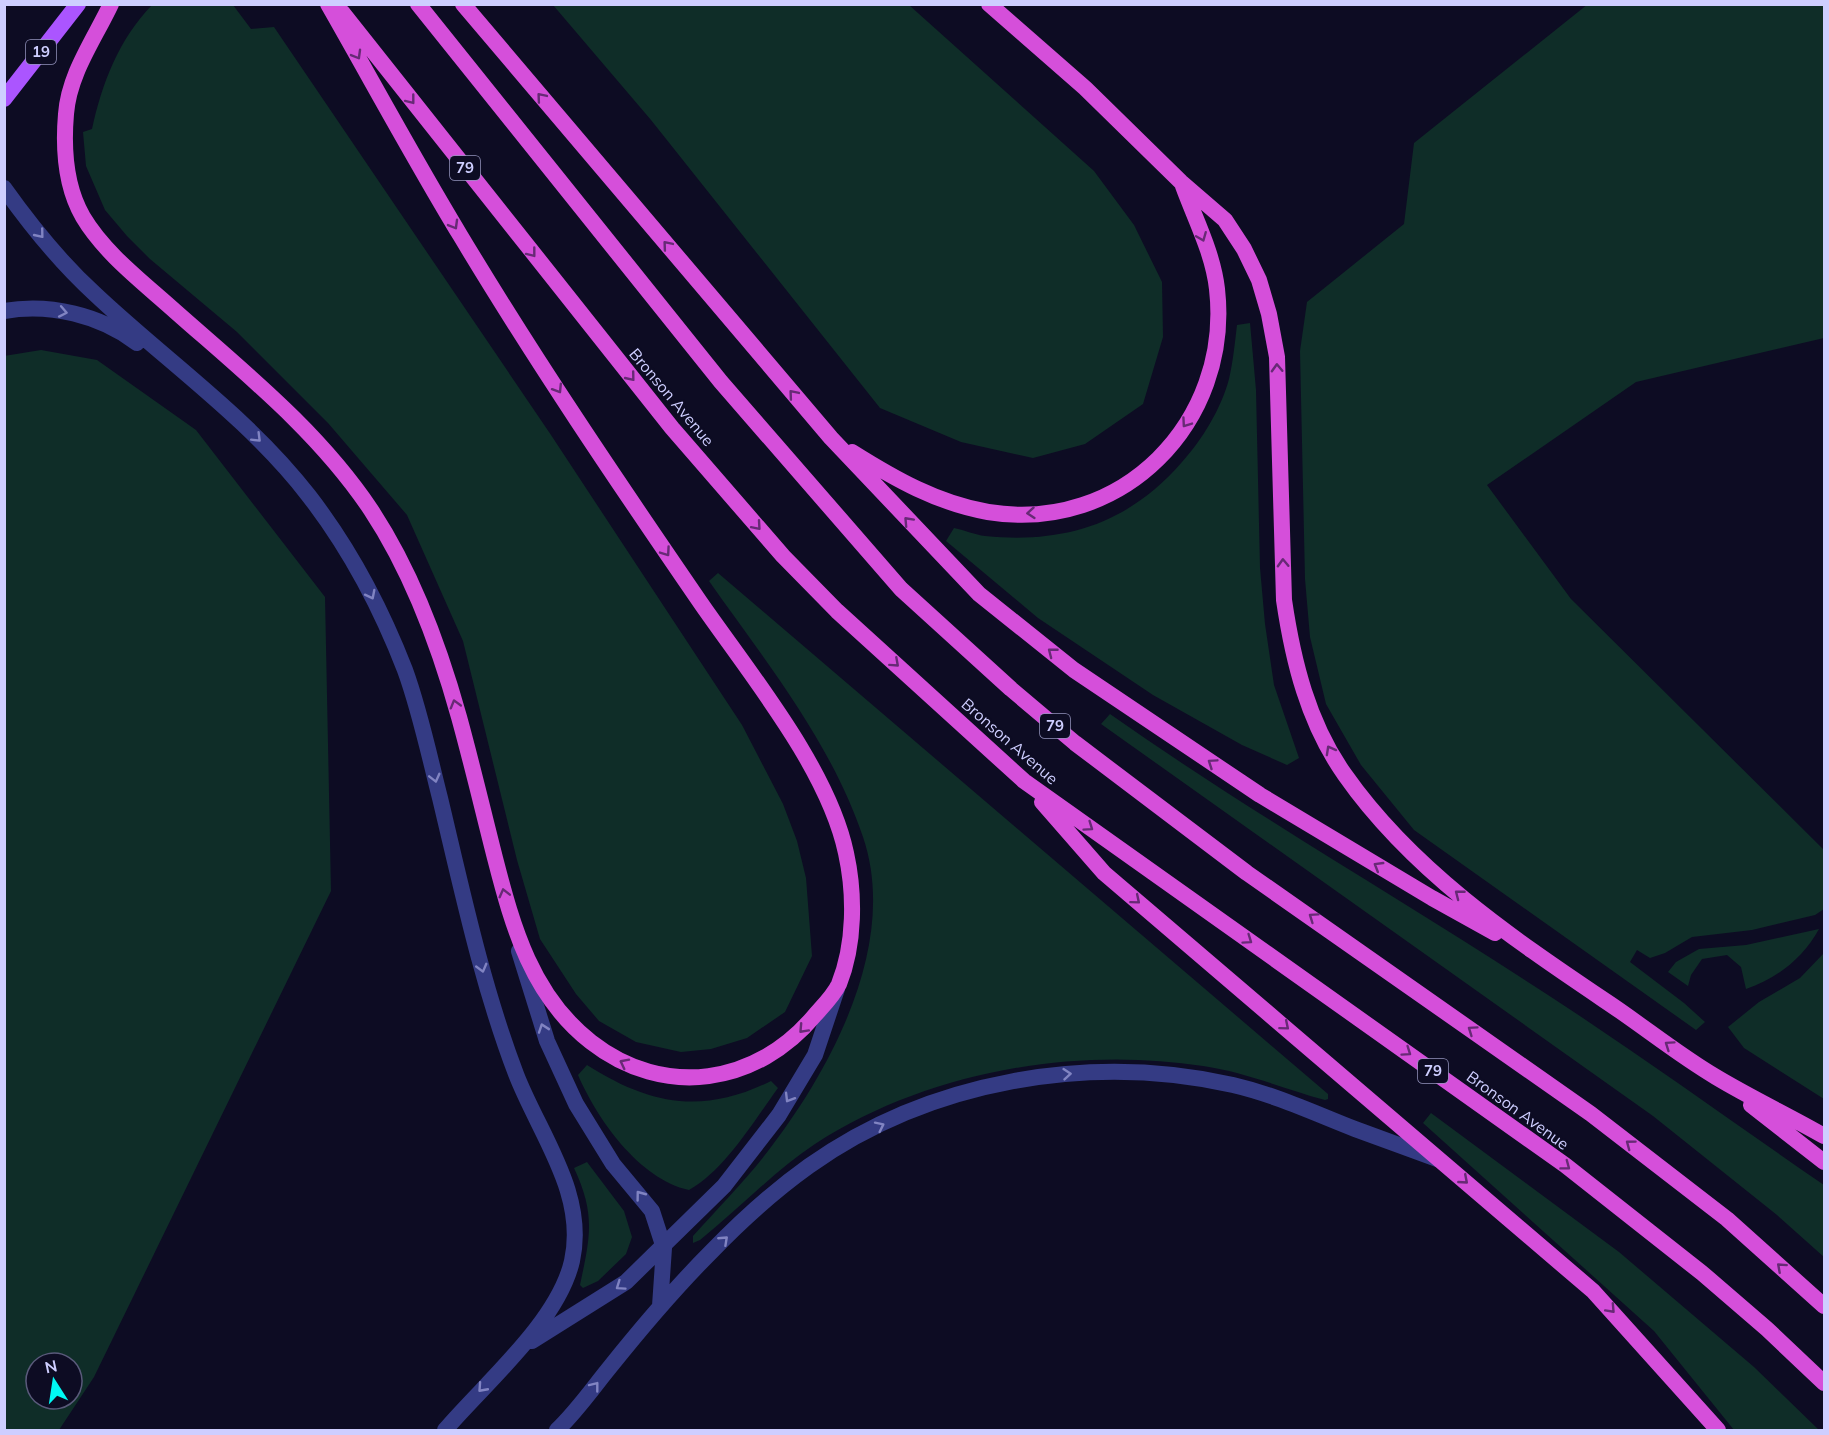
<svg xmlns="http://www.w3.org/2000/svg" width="1829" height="1435" font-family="Mulish,sans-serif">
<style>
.green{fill:#0f2d28;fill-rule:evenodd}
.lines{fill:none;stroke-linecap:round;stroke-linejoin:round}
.service{stroke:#343b84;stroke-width:16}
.primary{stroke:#ab55ff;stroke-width:16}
.trunk{stroke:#d54fda;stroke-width:16}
.oneway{stroke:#672a75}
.oneway2{stroke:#8184c2}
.labels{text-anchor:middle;stroke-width:4.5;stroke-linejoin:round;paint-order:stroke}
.shield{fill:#0d0c23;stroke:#9494bd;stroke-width:1.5}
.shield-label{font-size:15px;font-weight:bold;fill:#ceceff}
.street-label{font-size:16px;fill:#ceceff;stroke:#0d0c23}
</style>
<rect width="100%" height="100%" fill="#0d0c23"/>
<path class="green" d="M 1588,4 L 1824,5 L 1824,338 L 1636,382 L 1487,485 L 1571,599 L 1824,850 L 1824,909 L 1815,915 L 1752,930 L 1692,937 L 1665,953 L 1650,958 L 1637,950 L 1630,962 L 1684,1003 L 1705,1022 L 1696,1030 L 1414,830 L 1361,765 L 1326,704 L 1310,637 L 1305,579 L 1300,351 L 1307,302 L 1404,224 L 1414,143 Z
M 152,5 L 233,5 L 251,29 L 274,27 L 551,435 L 742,725 L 783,804 L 797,841 L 806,878 L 812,956 L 785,1012 L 747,1038 L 711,1049 L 681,1052 L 636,1042 L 599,1021 L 576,994 L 540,939 L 517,860 L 463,641 L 407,515 L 328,423 L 237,332 L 150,259 L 127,236 L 105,210 L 86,166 L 83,132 L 92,129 C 102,83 119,39 152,5 Z
M 553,5 L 909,5 L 1094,171 L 1134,225 L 1162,282 L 1163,337 L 1143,404 L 1085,444 L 1033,458 L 961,442 L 880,408 L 651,120 Z
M 1250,323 L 1256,390 L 1260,568 L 1265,624 L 1274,685 L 1299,758 L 1287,765 L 1242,745 L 1153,695 L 1038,618 L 946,541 L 954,528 C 965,530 975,535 985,536 C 1066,544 1129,523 1182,462 C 1202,440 1221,409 1229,379 C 1233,362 1235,342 1237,325 Z
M 41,350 L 97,360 L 196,430 L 325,597 L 331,891 L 94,1377 L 59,1430 L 5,1430 L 4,356 ZM 36,1363 L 72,1363 L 72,1399 L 36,1399 Z
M 718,573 L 1328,1094 L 1328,1099 L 1325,1100 C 1284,1089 1245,1072 1203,1066 C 1073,1046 926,1072 815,1144 C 773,1172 739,1209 700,1240 L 693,1243 L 693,1236 C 718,1208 745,1181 768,1151 C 832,1068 899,943 863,837 C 831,742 766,662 709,581 Z
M 1110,714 C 1252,814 1403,900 1548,995 C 1642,1056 1732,1122 1824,1185 L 1824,1257 L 1777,1215 L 1653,1116 L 1101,724 Z
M 1819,929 C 1803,958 1778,978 1746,989 L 1741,967 L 1727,955 L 1702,959 L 1691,975 L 1688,986 L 1668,972 L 1676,962 L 1699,949 L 1746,945 Z
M 1824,953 L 1824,952 L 1824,1099 L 1744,1048 L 1728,1027 L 1759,1002 L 1800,978 Z
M 587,1065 C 650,1105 703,1115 771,1081 L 778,1088 C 754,1121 724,1171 689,1190 C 639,1179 597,1119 578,1075 Z
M 1431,1113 L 1619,1252 L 1754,1367 L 1819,1430 L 1734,1430 L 1654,1331 L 1423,1123 Z
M 587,1162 L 624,1211 L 632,1237 L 626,1254 L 598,1281 L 583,1288 L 580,1285 C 590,1237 596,1215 574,1168 Z"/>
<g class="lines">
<path class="service" d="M 4,188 C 31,226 61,263 95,294 C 166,361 249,418 309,496 C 350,549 381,608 405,670 C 420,711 429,755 440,798 C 462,890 482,985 516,1074 C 539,1134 587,1193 572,1261 C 558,1322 485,1383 445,1430
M 4,311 C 50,303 100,315 137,343
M 519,951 L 547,1041 L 576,1104 L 613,1164 L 652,1211 L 664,1248 L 660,1306
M 532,1341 L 626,1282 L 724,1186 L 779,1115 L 815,1055 L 837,989
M 557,1430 C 577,1411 592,1389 610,1367 C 642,1327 676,1287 712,1251 C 742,1220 774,1191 809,1166 C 930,1080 1090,1053 1233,1085 C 1276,1095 1314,1113 1355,1129 C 1382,1139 1410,1149 1437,1159"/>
<path class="primary" d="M 4,99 L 78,4"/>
<path class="trunk" d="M 111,4 C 94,40 69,74 66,114 C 63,149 65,186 83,217 C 105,254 144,283 176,312 C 245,373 319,432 371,510 C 412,572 439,645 459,717 C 472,764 483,811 495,858 C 513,928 532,996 591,1042 C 664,1099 757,1085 815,1015 C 823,1006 834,995 839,984 C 855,944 855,894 846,853 C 828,768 749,673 700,602 C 617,481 535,360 460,235 C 414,159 372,81 328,4
M 418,4 L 721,382 L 901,589 L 1011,689 L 1075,743 L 1247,873 L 1591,1114 L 1727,1219 L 1824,1306
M 463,4 L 831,438 L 979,594 L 1074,670 L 1260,795 L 1432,898 L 1495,933
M 989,4 L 1085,88 L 1181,182 L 1225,220 L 1244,249 L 1259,280 L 1269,314 L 1277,357 L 1284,600 C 1293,661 1308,723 1345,775 C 1411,869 1509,936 1604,1000 C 1642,1025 1677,1054 1716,1077 C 1751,1098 1789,1116 1824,1136
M 342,12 L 672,428 L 783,556 L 837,611 L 1024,781 L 1565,1165 L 1702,1273 L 1767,1329 L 1824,1383
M 852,452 C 895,479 937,503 988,512 C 1122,534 1232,422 1217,289 C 1213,253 1195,219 1183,186
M 1042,802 L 1104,873 L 1593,1291 L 1718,1430
M 1751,1105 L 1824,1162"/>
</g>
<defs><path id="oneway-chevron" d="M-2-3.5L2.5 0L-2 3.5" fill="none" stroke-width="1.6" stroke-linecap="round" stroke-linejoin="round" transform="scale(1.5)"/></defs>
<g class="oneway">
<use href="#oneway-chevron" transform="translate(357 55) rotate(60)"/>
<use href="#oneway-chevron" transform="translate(541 97) rotate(-130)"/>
<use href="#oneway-chevron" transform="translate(411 100) rotate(52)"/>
<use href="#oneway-chevron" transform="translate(454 225) rotate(60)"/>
<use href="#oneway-chevron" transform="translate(1202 237) rotate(68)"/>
<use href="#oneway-chevron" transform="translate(667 245) rotate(-130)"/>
<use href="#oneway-chevron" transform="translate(532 253) rotate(52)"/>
<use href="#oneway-chevron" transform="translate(1277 368) rotate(-92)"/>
<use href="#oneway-chevron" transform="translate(631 377) rotate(51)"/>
<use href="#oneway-chevron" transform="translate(558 389) rotate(58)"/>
<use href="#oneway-chevron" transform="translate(793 394) rotate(-130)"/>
<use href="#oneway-chevron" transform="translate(1186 423) rotate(125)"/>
<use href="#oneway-chevron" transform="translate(1031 513) rotate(175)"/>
<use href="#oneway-chevron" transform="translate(908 521) rotate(-133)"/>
<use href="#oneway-chevron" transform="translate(757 526) rotate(49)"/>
<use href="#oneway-chevron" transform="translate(666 552) rotate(55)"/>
<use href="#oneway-chevron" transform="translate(1283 563) rotate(-92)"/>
<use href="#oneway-chevron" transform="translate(1052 652) rotate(-142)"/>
<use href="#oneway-chevron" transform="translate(895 663) rotate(42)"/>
<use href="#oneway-chevron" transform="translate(455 704) rotate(-106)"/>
<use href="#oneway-chevron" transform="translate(1330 750) rotate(-119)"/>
<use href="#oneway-chevron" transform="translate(1212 763) rotate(-146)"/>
<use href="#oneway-chevron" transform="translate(1089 827) rotate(35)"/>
<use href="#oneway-chevron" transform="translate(1378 866) rotate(-149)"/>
<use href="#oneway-chevron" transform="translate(504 893) rotate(-104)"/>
<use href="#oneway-chevron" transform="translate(1459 894) rotate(-142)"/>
<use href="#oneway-chevron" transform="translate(1136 900) rotate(40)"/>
<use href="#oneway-chevron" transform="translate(1313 917) rotate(-145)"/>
<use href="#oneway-chevron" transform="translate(1248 940) rotate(35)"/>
<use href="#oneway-chevron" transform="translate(1285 1026) rotate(40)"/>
<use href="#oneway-chevron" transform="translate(803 1029) rotate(133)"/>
<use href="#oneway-chevron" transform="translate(1472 1030) rotate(-145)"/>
<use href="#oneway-chevron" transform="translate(1669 1045) rotate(-145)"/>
<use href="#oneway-chevron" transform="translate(1407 1052) rotate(35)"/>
<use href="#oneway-chevron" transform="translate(624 1063) rotate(-153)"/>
<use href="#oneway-chevron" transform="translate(1630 1144) rotate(-143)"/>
<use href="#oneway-chevron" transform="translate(1566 1166) rotate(37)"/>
<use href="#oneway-chevron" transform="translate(1464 1180) rotate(41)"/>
<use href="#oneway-chevron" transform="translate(1781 1267) rotate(-138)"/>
<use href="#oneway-chevron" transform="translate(1611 1309) rotate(47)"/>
</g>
<g class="oneway2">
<use href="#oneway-chevron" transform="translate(40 234) rotate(51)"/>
<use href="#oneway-chevron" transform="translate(63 312) rotate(11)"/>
<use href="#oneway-chevron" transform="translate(257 438) rotate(45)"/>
<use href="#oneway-chevron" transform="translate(371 595) rotate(63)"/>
<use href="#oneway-chevron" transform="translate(435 778) rotate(76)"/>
<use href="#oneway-chevron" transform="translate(482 968) rotate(75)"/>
<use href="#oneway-chevron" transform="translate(543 1028) rotate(-109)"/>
<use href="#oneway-chevron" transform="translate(1067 1074) rotate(-5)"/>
<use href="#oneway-chevron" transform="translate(789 1098) rotate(121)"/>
<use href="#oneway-chevron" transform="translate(880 1126) rotate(-26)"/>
<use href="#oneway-chevron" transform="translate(640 1195) rotate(-127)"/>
<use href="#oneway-chevron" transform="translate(724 1240) rotate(-43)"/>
<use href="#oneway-chevron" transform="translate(620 1286) rotate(145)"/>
<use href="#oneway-chevron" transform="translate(595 1386) rotate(-52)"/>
<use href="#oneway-chevron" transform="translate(482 1388) rotate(132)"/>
</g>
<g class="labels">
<g class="shield">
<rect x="26" y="40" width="30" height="24" rx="4.5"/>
<rect x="450" y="156" width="30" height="24" rx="4.5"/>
<rect x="1040" y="714" width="30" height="24" rx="4.5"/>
<rect x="1418" y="1059" width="30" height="24" rx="4.5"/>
</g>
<g class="shield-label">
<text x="41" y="57">19</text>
<text x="465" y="173">79</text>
<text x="1055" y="731">79</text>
<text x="1433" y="1076">79</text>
</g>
<g class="street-label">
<text transform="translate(672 397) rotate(50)" y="6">Bronson Avenue</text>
<text transform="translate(1010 741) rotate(41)" y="6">Bronson Avenue</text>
<text transform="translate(1518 1110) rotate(36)" y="6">Bronson Avenue</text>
</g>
</g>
<rect width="1829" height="1435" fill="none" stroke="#ceceff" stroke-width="12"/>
<g transform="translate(54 1381) rotate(348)"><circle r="28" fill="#0d0c23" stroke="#5a5a7b" stroke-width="1.5"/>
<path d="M0-4.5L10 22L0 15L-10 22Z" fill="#00f9f4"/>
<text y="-9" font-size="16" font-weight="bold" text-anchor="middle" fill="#ceceff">N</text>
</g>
</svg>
